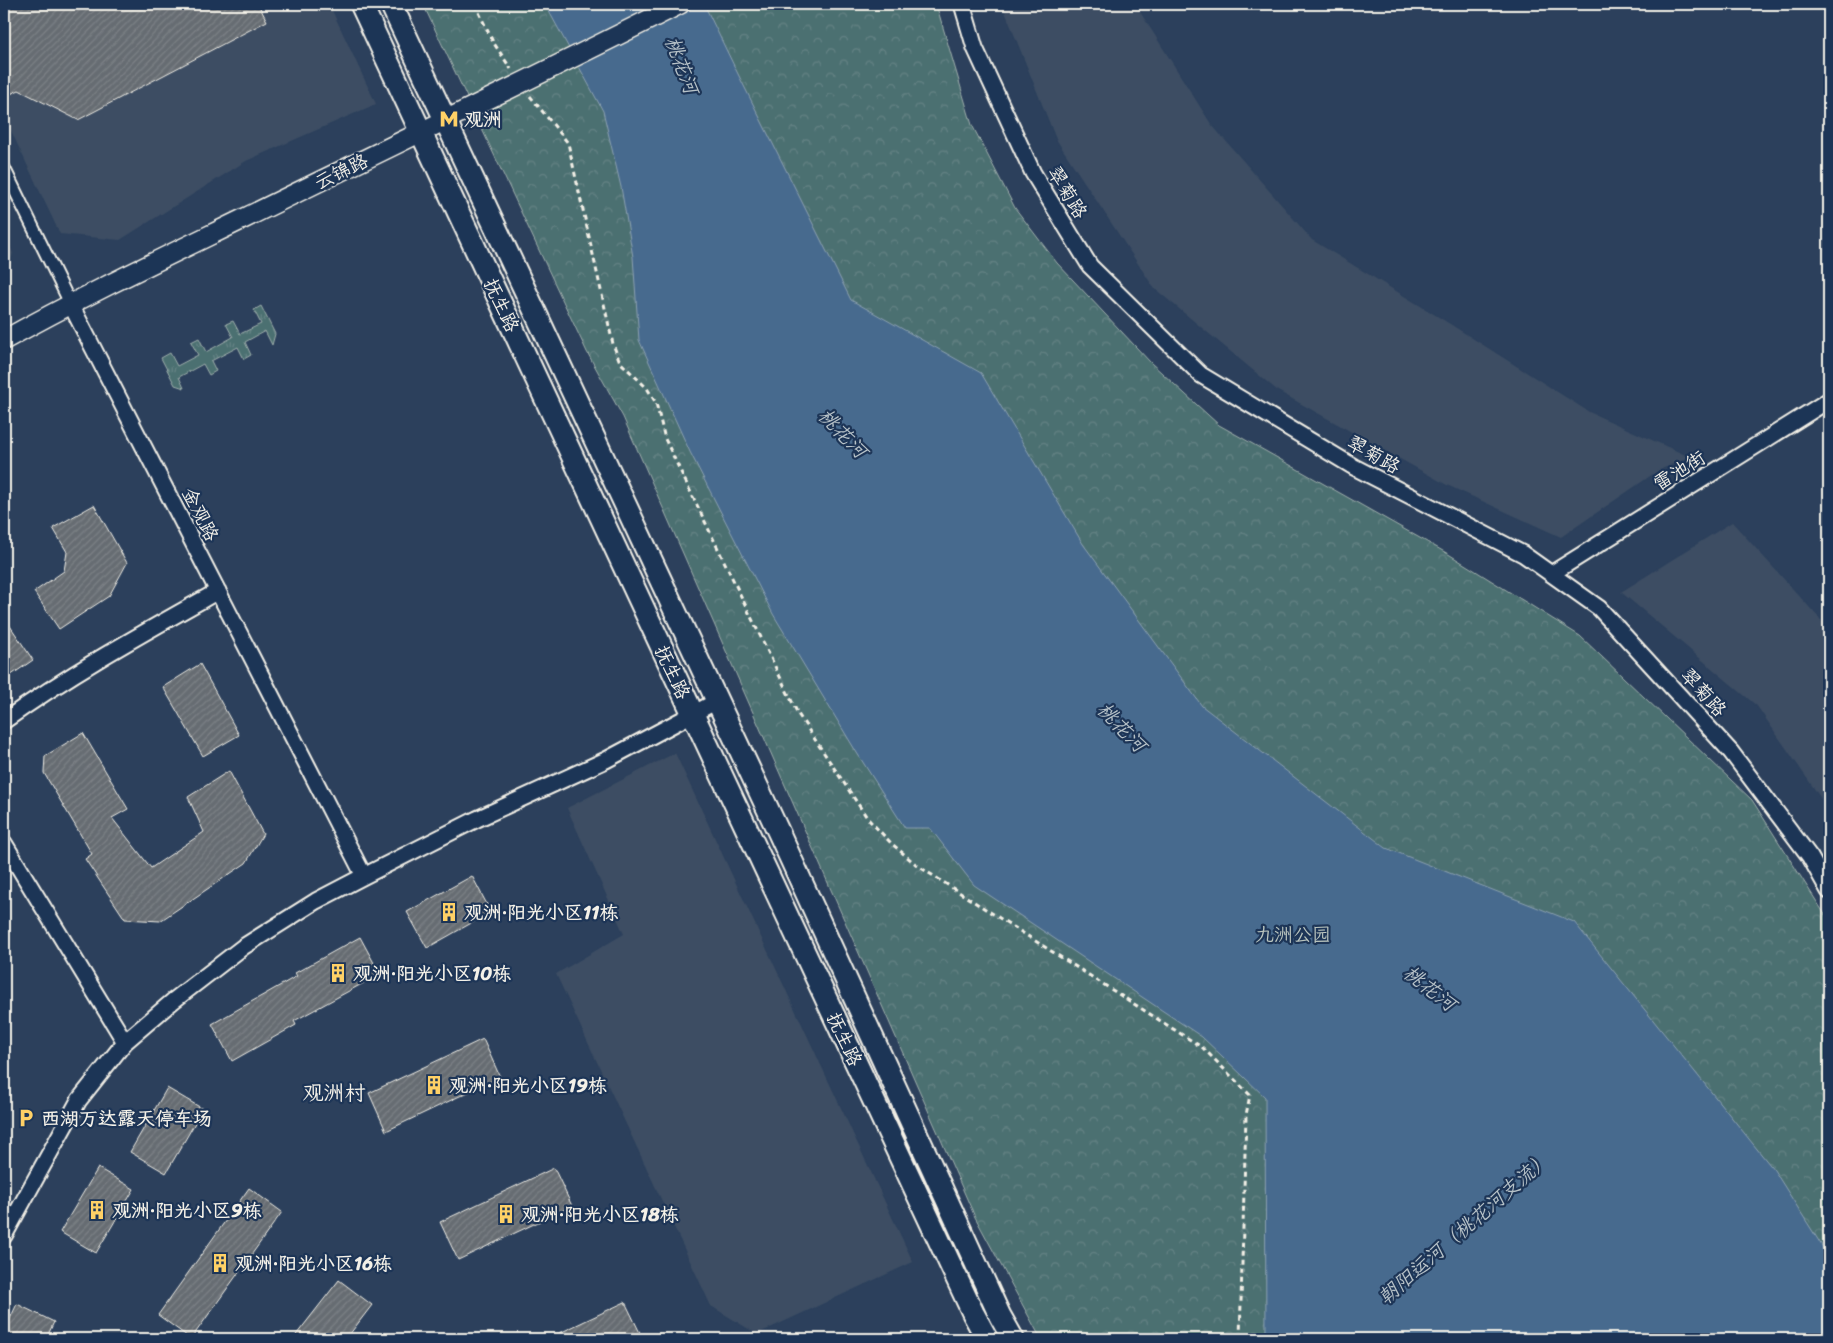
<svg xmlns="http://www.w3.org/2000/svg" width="1833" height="1343" font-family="Sriracha,'LXGW WenKai TC',sans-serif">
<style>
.built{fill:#3d4d63}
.grass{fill:url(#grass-tufts);stroke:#a0b0ac}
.park{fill:url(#park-crowns);stroke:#a0b0ac}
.water{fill:#476b8e;stroke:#8ca1b2}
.building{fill:url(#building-hatch);stroke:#f4f1e8}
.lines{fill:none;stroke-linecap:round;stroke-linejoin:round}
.pedestrian-casing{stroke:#f4f1e8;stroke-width:15}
.minor-casing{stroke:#f4f1e8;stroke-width:19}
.tertiary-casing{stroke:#f4f1e8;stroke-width:22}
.secondary-casing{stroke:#f4f1e8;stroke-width:25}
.path{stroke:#f4f1e8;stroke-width:3;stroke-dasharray:5 4;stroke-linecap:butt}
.pedestrian{stroke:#1d3557;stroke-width:11}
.minor{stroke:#1d3557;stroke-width:15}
.tertiary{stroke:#1d3557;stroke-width:19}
.secondary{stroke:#1d3557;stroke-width:21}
.labels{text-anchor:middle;stroke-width:4.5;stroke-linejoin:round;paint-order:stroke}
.poi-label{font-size:19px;font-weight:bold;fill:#f4f1e8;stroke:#1d3557;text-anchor:start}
.street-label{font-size:19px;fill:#f4f1e8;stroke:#1d3557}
.park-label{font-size:19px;fill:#b9c4be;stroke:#1d3557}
.water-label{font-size:20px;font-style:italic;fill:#b7c2c8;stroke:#1d3557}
.quarter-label{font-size:21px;fill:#f4f1e8;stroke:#1d3557}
</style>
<defs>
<pattern id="grass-tufts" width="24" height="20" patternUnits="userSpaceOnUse" patternTransform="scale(1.25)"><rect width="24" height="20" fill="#4b6f71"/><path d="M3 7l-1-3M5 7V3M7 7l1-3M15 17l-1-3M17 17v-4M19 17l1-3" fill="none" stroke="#668485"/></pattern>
<pattern id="park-crowns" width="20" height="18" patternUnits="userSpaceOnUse" patternTransform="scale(1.25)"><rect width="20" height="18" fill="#4b6f71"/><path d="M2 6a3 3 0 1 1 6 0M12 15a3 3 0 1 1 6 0" fill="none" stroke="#668485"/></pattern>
<pattern id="building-hatch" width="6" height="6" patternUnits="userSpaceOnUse" patternTransform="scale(1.25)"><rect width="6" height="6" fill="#666c72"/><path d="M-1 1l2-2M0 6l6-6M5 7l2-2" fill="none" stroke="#7c8186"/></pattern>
</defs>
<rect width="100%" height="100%" fill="#2c405c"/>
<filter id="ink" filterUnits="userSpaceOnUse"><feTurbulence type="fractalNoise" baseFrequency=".02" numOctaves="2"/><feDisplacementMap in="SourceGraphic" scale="10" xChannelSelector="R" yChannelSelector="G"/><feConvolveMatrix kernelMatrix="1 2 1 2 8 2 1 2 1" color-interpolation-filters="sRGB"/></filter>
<g filter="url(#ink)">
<path class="built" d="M 4,4 L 329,4 L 376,104 L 246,161 L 120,240 L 60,234 L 4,116 Z
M 1002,4 L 1135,4 L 1211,124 L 1312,240 L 1450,324 L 1589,412 L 1690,457 L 1659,470 L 1561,537 L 1447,485 L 1278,391 L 1154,288 L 1056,139 Z
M 4,234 L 13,253 L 4,288 Z
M 1732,522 L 1829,629 L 1829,810 L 1757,706 L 1621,592 Z
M 675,753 L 913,1262 L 757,1334 L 711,1306 L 556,974 L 624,934 L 567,808 Z"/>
<path class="grass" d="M 261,306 L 275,334 L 272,345 L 265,331 L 245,342 L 251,355 L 244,359 L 238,347 L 211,361 L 216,371 L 209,375 L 203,364 L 179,377 L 184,388 L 175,385 L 161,358 L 170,353 L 177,366 L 198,355 L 191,342 L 199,338 L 206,352 L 233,337 L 226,324 L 233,321 L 240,334 L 261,324 L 254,310 Z"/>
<path class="park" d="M 423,4 L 936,4 L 972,125 L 1015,208 L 1057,263 L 1151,363 L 1219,425 L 1450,555 L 1580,636 L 1752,800 L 1829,921 L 1829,1339 L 1041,1339 L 975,1217 L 623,417 L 587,352 Z"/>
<path class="water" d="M 545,4 L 704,4 L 738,74 L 851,300 L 981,373 L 1083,544 L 1202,706 L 1386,848 L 1574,922 L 1774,1170 L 1829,1257 L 1829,1339 L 1266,1339 L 1265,1097 L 1202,1037 L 974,885 L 930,828 L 905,828 L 857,753 L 773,614 L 690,452 L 639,340 L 633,257 L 621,187 L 603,111 Z"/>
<path class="building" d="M 4,4 L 258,4 L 267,21 L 78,120 L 19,90 L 4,97 Z
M 94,505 L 127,563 L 109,596 L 59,629 L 34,592 L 64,571 L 67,552 L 53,528 Z
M 4,617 L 33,660 L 4,680 Z
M 200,664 L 239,735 L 203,756 L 163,687 Z
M 83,733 L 128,809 L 112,818 L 151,868 L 204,832 L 188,797 L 229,771 L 263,834 L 246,863 L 160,921 L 125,919 L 85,859 L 92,854 L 44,773 L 45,756 Z
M 472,876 L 491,912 L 427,948 L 407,912 Z
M 360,937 L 380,974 L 294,1021 L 296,1025 L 232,1061 L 212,1024 L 297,976 L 295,973 Z
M 483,1039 L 500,1077 L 386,1131 L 369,1093 Z
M 167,1088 L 203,1109 L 166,1173 L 130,1152 Z
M 98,1168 L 134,1189 L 96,1253 L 60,1232 Z
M 554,1168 L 572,1206 L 458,1260 L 440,1222 Z
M 249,1188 L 282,1212 L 191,1339 L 158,1315 Z
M 339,1280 L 372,1305 L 346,1339 L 293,1339 Z
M 625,1302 L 643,1339 L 547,1339 Z
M 17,1304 L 54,1322 L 46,1339 L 4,1339 L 4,1331 Z"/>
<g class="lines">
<g class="pedestrian-casing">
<path id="pedestrian" d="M 4,168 L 70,303"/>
</g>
<g class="minor-casing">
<path id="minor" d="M 962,4 L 975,48 L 1033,173 L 1090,266 L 1201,375 L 1354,467 L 1523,554 L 1599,608 L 1731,752 L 1810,857 L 1829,891
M 70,303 L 364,876
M 1551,574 L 1829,400
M 4,721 C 72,672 145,632 218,591
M 4,843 L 125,1042
M 4,1236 L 79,1100 L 125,1042 L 173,1001 L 243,947 L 316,901 L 364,876 L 477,819 L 606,760 L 717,701"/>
</g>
<g class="tertiary-casing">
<path id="tertiary" d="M 4,340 C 81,297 161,259 241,220 C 387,148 534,78 680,4"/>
</g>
<g class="secondary-casing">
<path id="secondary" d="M 361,4 L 973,1313 L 987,1339
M 391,4 L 779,833 L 1000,1316 L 1013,1339"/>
</g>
<path class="path" d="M 475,4 L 493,42 L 511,69
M 530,96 L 568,143 L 613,344 L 620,362 L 647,388 L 656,403 L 665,439 L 798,714 L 868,819 L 892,844 L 918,866 L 1203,1048 L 1250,1095 L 1246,1115 L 1240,1339"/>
<use href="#pedestrian" class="pedestrian"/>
<use href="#minor" class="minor"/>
<use href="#tertiary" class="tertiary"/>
<use href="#secondary" class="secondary"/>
</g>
</g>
<defs>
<g id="metro-bare" transform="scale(1.5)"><path d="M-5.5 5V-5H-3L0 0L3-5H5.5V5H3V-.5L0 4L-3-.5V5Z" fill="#ffd166" stroke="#1d3557" stroke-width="2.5" paint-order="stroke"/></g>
<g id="building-bare" transform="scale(1.5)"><path d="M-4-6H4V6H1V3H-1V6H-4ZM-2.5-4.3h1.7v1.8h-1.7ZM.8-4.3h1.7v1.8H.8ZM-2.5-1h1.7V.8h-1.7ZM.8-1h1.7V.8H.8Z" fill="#ffd166" stroke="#1d3557" stroke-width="2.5" paint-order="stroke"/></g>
<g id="parking-bare" transform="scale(1.5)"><path d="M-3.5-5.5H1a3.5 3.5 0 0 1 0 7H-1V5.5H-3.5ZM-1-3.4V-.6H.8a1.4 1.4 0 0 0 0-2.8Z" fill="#ffd166" stroke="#1d3557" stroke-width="2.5" paint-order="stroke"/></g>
</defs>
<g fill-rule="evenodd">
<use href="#metro-bare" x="449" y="119"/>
<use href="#building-bare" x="449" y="912"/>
<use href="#building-bare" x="338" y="973"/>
<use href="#building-bare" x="434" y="1085"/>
<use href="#parking-bare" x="26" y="1118"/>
<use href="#building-bare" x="97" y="1210"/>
<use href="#building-bare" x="506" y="1214"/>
<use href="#building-bare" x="220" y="1263"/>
</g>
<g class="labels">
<g class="poi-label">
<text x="464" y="126">观洲</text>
<text x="464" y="919">观洲·阳光小区11栋</text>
<text x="353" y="980">观洲·阳光小区10栋</text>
<text x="449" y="1092">观洲·阳光小区19栋</text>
<text x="41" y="1125">西湖万达露天停车场</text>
<text x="112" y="1217">观洲·阳光小区9栋</text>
<text x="521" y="1221">观洲·阳光小区18栋</text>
<text x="235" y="1270">观洲·阳光小区16栋</text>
</g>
<g class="street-label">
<text transform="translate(341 171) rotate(-26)" y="7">云锦路</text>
<text transform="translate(1068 192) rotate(59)" y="7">翠菊路</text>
<text transform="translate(502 305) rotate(65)" y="7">抚生路</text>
<text transform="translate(1374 454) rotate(29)" y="7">翠菊路</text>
<text transform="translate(1679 470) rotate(-32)" y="7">雷池街</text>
<text transform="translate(201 514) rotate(63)" y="7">金观路</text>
<text transform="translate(673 672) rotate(65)" y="7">抚生路</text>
<text transform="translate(1704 692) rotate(48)" y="7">翠菊路</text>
<text transform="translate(845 1039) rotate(65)" y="7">抚生路</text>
</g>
<g class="park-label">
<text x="1293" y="941">九洲公园</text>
</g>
<g class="water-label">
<text transform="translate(682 65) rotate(69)" y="7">桃花河</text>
<text transform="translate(843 433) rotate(46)" y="7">桃花河</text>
<text transform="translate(1122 727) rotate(46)" y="7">桃花河</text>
<text transform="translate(1430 988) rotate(38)" y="7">桃花河</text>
<text transform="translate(1464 1228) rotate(-41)" y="7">朝阳运河（桃花河支流）</text>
</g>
<g class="quarter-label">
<text x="334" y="1100">观洲村</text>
</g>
</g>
<rect width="1833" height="1343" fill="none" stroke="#1d3557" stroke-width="20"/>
<rect x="10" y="10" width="1813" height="1323" fill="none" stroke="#f4f1e8" stroke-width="2" filter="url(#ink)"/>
</svg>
